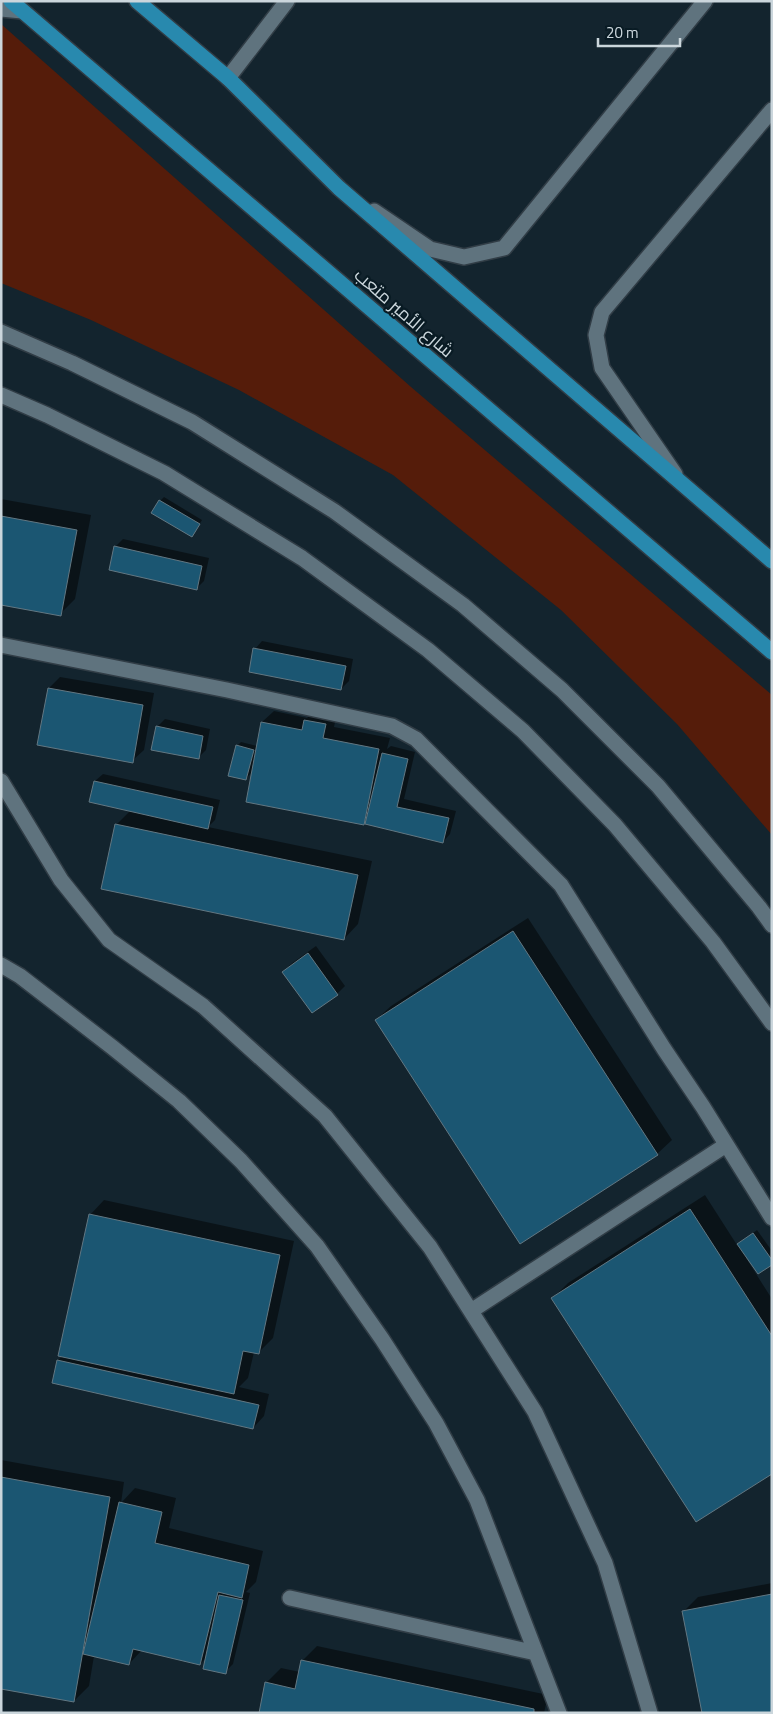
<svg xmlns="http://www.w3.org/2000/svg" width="773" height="1714" font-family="Georgia,Cairo,serif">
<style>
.green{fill:#551c0a}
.shadow{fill:#0007}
.building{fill:#1b5672;stroke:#627782}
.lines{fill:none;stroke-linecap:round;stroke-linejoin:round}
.street-casing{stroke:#313d46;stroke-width:18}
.primary-casing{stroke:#313d46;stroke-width:18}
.street{stroke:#5f737e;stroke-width:15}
.primary{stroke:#2889ae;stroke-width:15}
.labels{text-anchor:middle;stroke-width:4.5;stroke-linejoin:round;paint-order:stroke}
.street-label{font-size:18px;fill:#cbd6dc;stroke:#091b24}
</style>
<rect width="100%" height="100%" fill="#13242e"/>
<path class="green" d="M 1,24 L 411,387 L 772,695 L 772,835 L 677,724 L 561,610 L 393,475 L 239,390 L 91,320 L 1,283 Z"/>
<path class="shadow" d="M 164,497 L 202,520 L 195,532 L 160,501 Z
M 1,499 L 91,515 L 75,599 L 60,614 L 1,603 Z
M 123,539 L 209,558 L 204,581 L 196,589 L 115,547 Z
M 262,641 L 353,659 L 349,681 L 341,689 L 255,649 Z
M 60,677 L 154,693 L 144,750 L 132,761 L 49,688 Z
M 316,709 L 337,713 L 334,727 L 390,738 L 387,749 L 391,746 L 415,752 L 404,799 L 456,811 L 450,834 L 443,842 L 367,820 L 364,823 L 252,772 L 246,779 L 237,746 L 241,742 L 257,746 L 262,722 L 274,711 L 307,718 Z
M 165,719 L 210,729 L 206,750 L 198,758 L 157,727 Z
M 103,774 L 220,800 L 215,820 L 208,827 L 372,861 L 358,924 L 344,939 L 116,825 L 131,810 L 95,781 Z
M 528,918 L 672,1140 L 657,1154 L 376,1020 L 391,1006 Z
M 316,946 L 345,986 L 337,994 L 312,1011 L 284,972 L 291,964 Z
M 705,1195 L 737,1245 L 757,1230 L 772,1251 L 772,1263 L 747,1257 L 746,1258 L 772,1299 L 772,1472 L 553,1298 L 568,1283 Z
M 104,1200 L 294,1241 L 273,1338 L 258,1353 L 254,1352 L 248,1378 L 239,1387 L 269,1394 L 264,1416 L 253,1428 L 58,1360 L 63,1356 L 90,1215 Z
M 1,1460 L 124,1482 L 121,1503 L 135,1488 L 176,1498 L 169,1528 L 263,1551 L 256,1582 L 246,1592 L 250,1593 L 233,1664 L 225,1672 L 206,1658 L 200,1664 L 142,1650 L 129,1664 L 94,1656 L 89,1686 L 74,1701 L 1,1688 Z
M 772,1583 L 772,1713 L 683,1612 L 698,1597 Z
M 317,1646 L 548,1695 L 544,1713 L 260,1713 L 266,1683 L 281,1668 L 300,1672 L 302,1661 Z"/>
<path class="building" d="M 159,500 L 200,524 L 192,537 L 151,513 Z
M 1,516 L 77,530 L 61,616 L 1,605 Z
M 114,546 L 202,566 L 197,590 L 109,570 Z
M 253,648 L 346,666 L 341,690 L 249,672 Z
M 48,688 L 143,705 L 133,763 L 37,745 Z
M 304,720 L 326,724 L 323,738 L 379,749 L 364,825 L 246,802 L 261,722 L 302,730 Z
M 156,726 L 203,736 L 199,759 L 151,750 Z
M 236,745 L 254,750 L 246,780 L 228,776 Z
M 382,753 L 408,759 L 397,807 L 449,818 L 443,843 L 365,824 Z
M 94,781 L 213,807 L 208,829 L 89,802 Z
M 115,824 L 358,875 L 344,940 L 101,889 Z
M 513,931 L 658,1155 L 520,1244 L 375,1020 Z
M 308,953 L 338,995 L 312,1013 L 282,972 Z
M 690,1209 L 772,1336 L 772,1474 L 696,1522 L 551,1298 Z
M 89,1214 L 280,1255 L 259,1354 L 243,1351 L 234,1394 L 58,1356 Z
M 753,1233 L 772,1260 L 772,1265 L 758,1274 L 737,1244 Z
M 57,1360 L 259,1405 L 253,1429 L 52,1383 Z
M 1,1477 L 110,1497 L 74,1702 L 1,1689 Z
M 119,1502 L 162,1512 L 155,1543 L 249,1565 L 242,1598 L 218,1592 L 200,1665 L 133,1649 L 129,1665 L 83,1654 Z
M 772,1594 L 772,1713 L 702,1713 L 682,1611 Z
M 219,1595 L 243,1600 L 226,1674 L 203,1669 Z
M 301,1660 L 534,1709 L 534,1713 L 259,1713 L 265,1682 L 295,1689 Z"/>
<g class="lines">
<g class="street-casing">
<path id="street" d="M 1,9 L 22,11
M 228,78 L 287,1
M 374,211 L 430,249 L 464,257 L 504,248 L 705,1
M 1,332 L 72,363 L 192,422 L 334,511 L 463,605 L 562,690 L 658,786 L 759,907 L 772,925
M 1,395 L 47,415 L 164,473 L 302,558 L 428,650 L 523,731 L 615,825 L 713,942 L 772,1023
M 675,474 L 602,368 L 596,335 L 602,312 L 772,110
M 1,645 L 227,690 L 392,726 L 416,739 L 561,885 L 664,1049 L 703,1107 L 772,1218
M 1,781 L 61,880 L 109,940 L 203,1006 L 325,1116 L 430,1247 L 535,1412 L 605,1563 L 650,1713
M 1,965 L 20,976 L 112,1047 L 179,1101 L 241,1161 L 317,1246 L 382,1339 L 436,1423 L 477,1500 L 559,1713
M 471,1311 L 726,1145
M 290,1598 L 536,1653"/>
</g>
<g class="primary-casing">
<path id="primary" d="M 11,1 L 772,652
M 137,1 L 228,78 L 339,188 L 772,561"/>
</g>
<use href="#street" class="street"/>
<use href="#primary" class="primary"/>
</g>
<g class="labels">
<g class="street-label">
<text transform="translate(404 313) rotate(41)" y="6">شارع الأمير متعب</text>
</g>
</g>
<rect width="773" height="1714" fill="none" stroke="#cbd6dc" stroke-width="5"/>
<path d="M598 38v8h82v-8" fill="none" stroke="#cbd6dc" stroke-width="2.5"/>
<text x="606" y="38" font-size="15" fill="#cbd6dc" stroke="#091b24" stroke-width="4" paint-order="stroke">20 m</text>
</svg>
